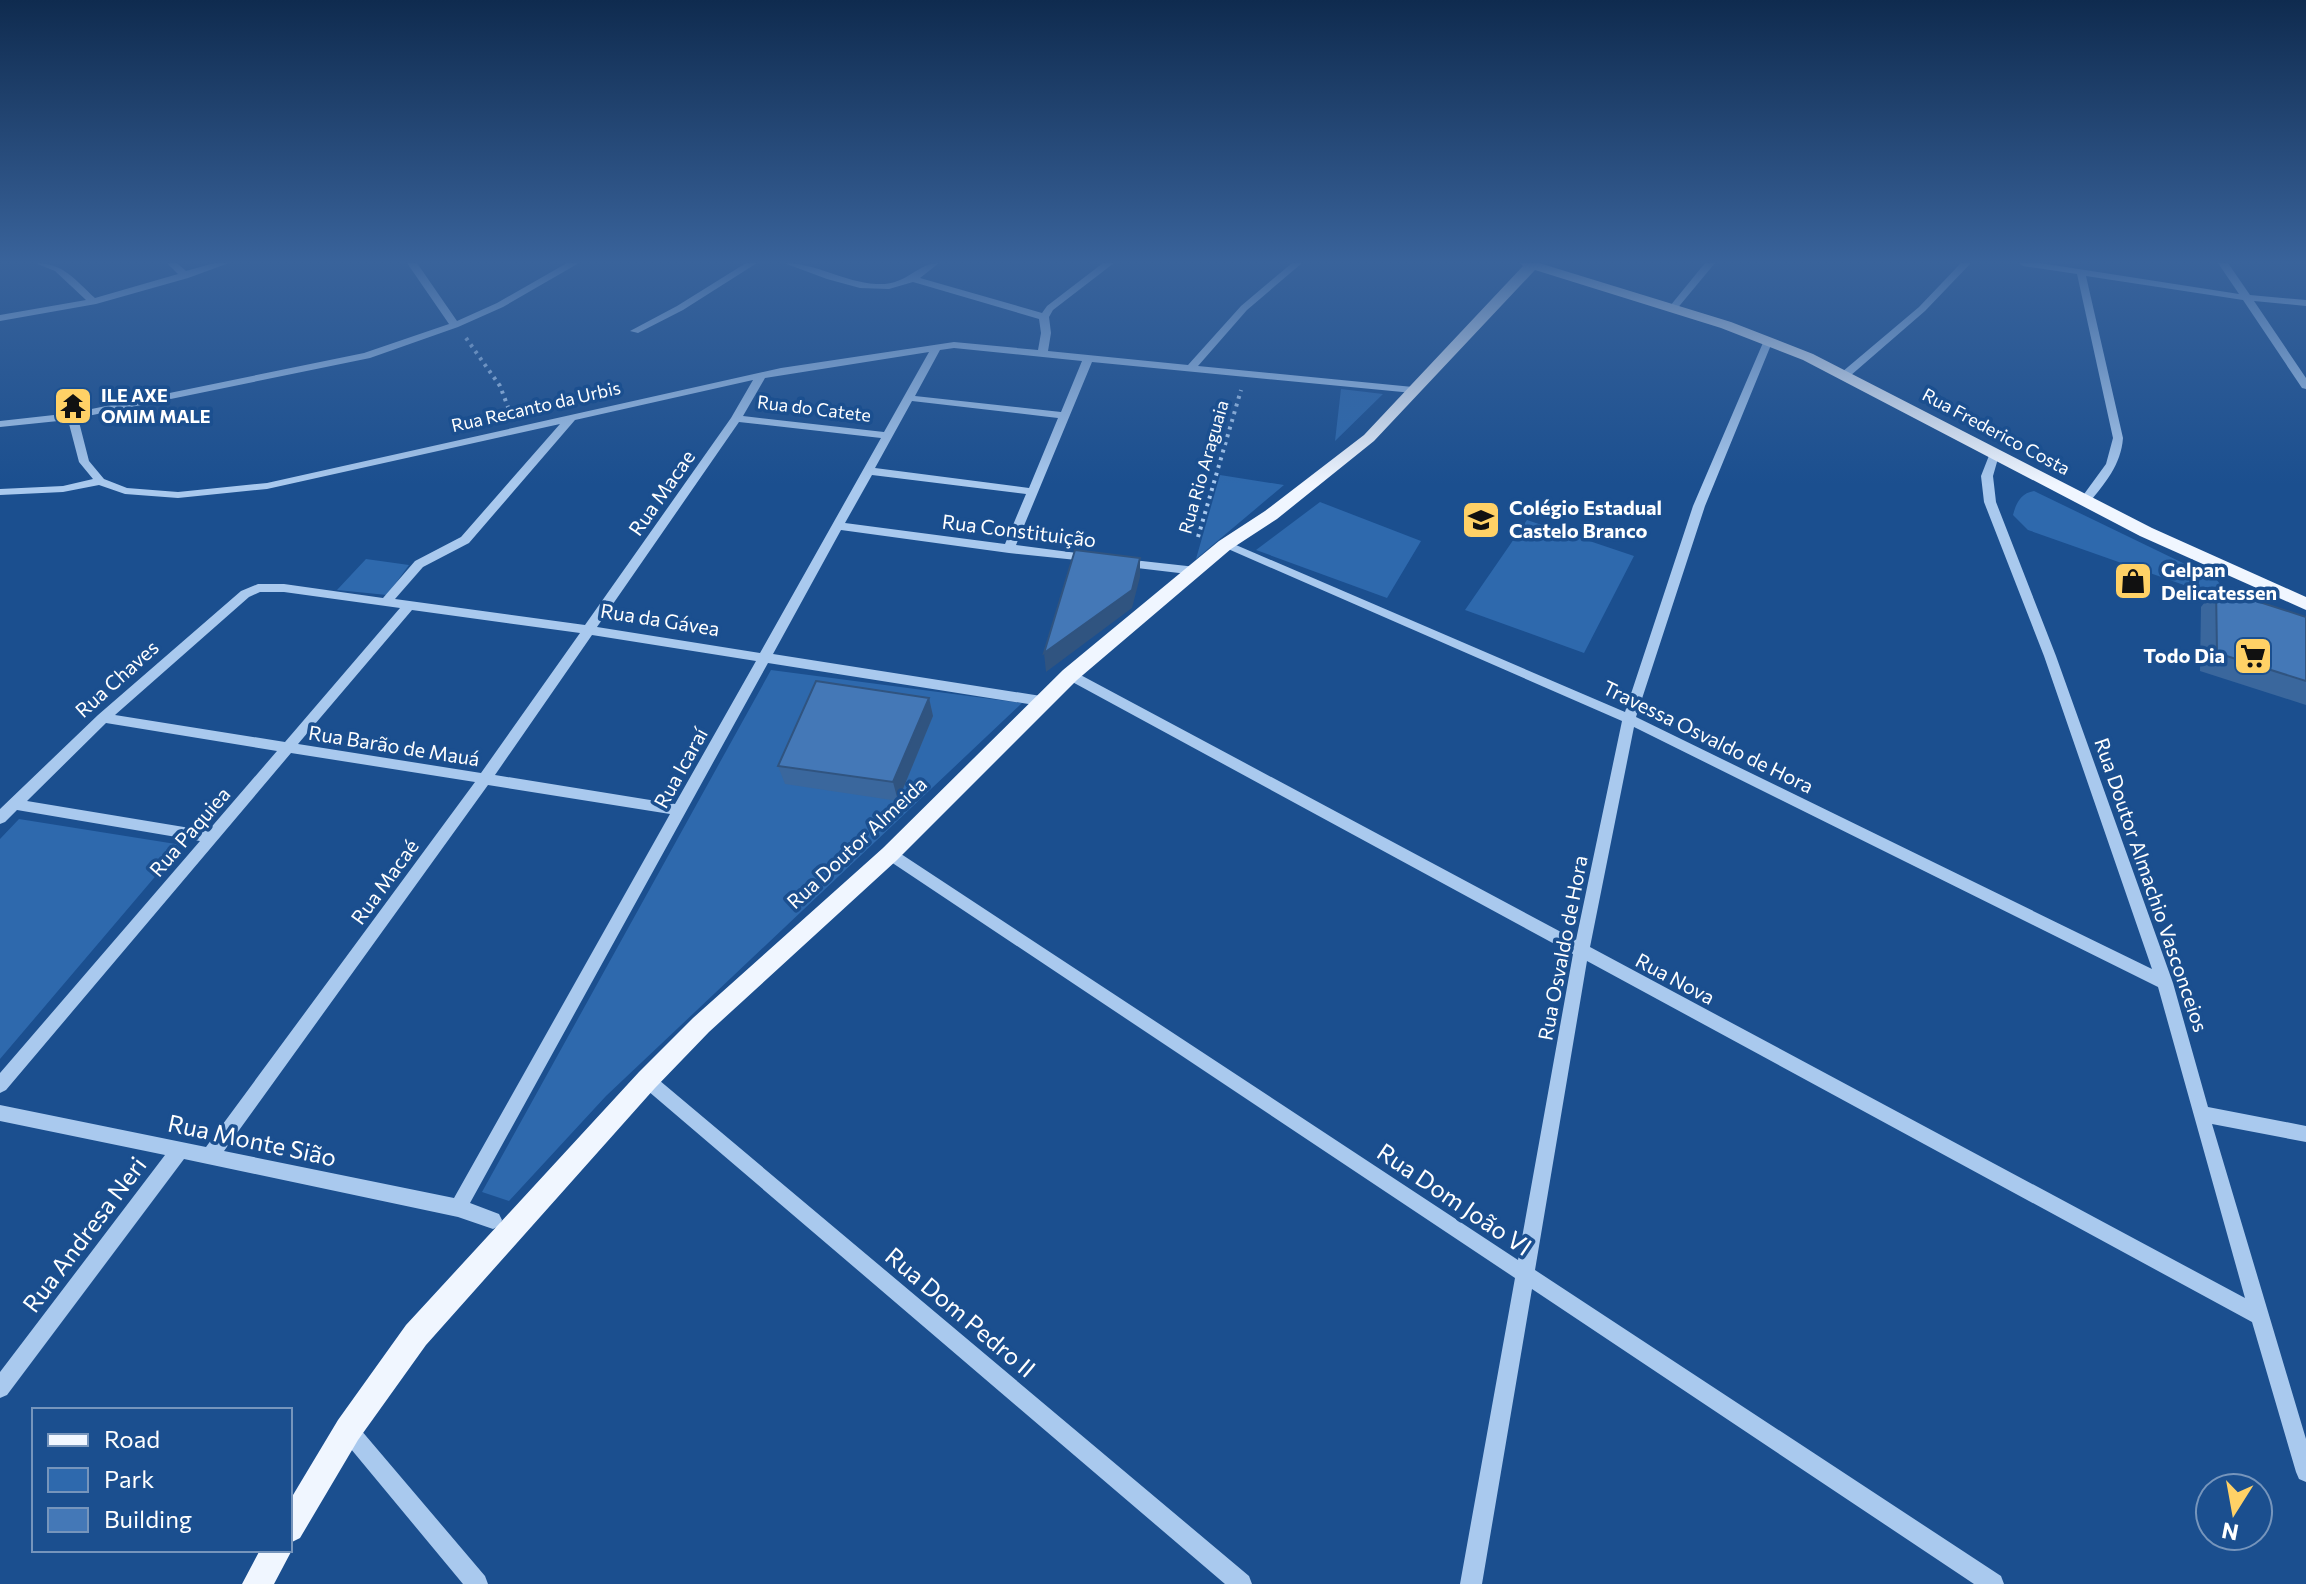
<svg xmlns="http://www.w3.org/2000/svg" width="2306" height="1584" font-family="Commissioner,sans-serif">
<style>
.green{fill:#2e69ad}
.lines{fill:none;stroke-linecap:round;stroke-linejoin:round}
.path{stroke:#a9c9ee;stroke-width:4;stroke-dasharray:3 5;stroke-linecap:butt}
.minor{fill:#a9c9ee;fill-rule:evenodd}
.major{fill:#f0f6ff;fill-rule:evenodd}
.wall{fill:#3a679d}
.shaded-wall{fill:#305480}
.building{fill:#4478b7;stroke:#305480;stroke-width:2}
.labels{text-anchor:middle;stroke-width:7;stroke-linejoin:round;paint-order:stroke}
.far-poi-label{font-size:18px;font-weight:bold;fill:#fff;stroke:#1b4f8f;text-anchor:start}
.far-street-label{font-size:18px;fill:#fff;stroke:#1b4f8f}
.street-label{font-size:20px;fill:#fff;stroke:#1b4f8f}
.poi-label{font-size:20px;font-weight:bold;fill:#fff;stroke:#1b4f8f;text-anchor:start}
.near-street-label{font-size:24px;fill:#fff;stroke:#1b4f8f}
</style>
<rect width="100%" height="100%" fill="#1b4f8f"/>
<path class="green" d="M 1341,389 L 1383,394 L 1335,441 Z
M 1220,475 L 1284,485 L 1196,559 Z
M 2034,491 L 2216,579 L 2224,589 L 2218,597 L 2028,530 L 2013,515 C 2016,503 2021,493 2034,491 Z
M 1320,502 L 1421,541 L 1387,598 L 1256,550 Z
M 1527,520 L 1634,556 L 1584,653 L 1465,610 Z
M 366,559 L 409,565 L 387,595 L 337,590 Z
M 771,670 L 1022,703 L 606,1096 L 509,1201 L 482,1192 Z
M 19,819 L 182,845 L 0,1059 L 0,839 Z"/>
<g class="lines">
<path class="path" d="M 466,338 L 500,386 L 511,415
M 1198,537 L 1241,390"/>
<path class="minor" d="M 35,263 C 64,263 75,280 95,298 L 178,274 L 167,263 L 177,263 L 186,271 L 214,263 L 229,263 L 188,278 L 96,304 L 0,321 L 0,315 L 86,300 L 55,271 Z
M 407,263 L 417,263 L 457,321 L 497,303 L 567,263 L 579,263 L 503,307 L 458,327 L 370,358 L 78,418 L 89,461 L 104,479 L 127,488 L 178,492 L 267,483 L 781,368 L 954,342 L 1038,350 L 1041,333 L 1039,319 L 913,282 L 889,289 L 860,288 L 827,279 L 784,263 C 816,263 844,282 876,284 C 908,286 916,263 939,263 L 920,278 L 1042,313 L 1047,306 L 1103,263 L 1114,263 L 1053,310 L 1049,317 L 1051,333 L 1048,351 L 1188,365 L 1241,306 L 1292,263 L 1302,263 L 1247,310 L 1198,366 L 1413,387 L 1418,390 L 1413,393 L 1092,362 L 1016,545 L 1092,555 L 1096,556 L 1096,562 L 1009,553 L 841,530 L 773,654 L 1041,696 L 1046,698 L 1048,701 L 1046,704 L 1041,706 L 768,663 L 470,1203 L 499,1214 L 502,1220 L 499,1226 L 493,1229 L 458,1217 L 184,1159 L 7,1395 L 0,1398 L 0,1372 L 165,1155 L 0,1121 L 0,1105 L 206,1147 L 475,782 L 291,753 L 6,1090 L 0,1093 L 0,1073 L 200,841 L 17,810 L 5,822 L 0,824 L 0,809 L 98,715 L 241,591 L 258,584 L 284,584 L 383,598 L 415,561 L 461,537 L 560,424 L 267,489 L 178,498 L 125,494 L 99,485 L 63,492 L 0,495 L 0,489 L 63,486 L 93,479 L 79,462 L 68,420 L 0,427 L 0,421 L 72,413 L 364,353 L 449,324 ZM 954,348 L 1082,361 L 1061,412 L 915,396 L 940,350 ZM 929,352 L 884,432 L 743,416 L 765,378 ZM 753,380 L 731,418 L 585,625 L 395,599 L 423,567 L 469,543 L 575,420 ZM 912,401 L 1058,418 L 1029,488 L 875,468 ZM 739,422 L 881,438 L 760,653 L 597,627 ZM 872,475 L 1026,494 L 1005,544 L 845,523 ZM 260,592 L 284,592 L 400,608 L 285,742 L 115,715 L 249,597 ZM 412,610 L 580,633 L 481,773 L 298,744 ZM 592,635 L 756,661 L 675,804 L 495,775 ZM 106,723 L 277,751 L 208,831 L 27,801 ZM 488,785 L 670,814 L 454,1198 L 224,1151 Z
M 746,263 L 757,263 L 683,310 L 638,333 L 630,331 L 677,306 Z
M 1705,263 L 1715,263 L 1676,310 L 1670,310 L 1670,306 Z
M 1961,263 L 1971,263 L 1925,311 L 1850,376 L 1842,376 L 1842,372 L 1919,307 Z
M 2018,263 L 2040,263 L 2239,294 L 2218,263 L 2228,263 L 2250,295 L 2306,300 L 2306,306 L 2254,301 L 2306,378 L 2306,389 L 2302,388 L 2243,300 L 2086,276 L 2123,438 C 2121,465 2105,483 2089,503 L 2081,503 L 2079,501 L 2106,464 L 2113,438 L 2077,274 L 2023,266 Z
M 1765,338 L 1773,340 L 1705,506 L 1636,717 L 2152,969 L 2044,656 L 1984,502 L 1981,476 L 1990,453 L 1998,453 L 1999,455 L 1993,476 L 1996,502 L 2056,656 L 2173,983 L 2208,1107 L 2306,1126 L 2306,1142 L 2212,1124 L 2306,1439 L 2306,1482 L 2299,1479 L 2296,1472 L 2252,1322 L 1587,961 L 1535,1270 L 2001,1576 L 2004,1584 L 1974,1584 L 1532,1289 L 1482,1584 L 1460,1584 L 1515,1278 L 885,858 L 883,854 L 885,850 L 895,850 L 1518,1260 L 1573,954 L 1065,678 L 1064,675 L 1065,672 L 1075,672 L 1576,940 L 1622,721 L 1219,545 L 1225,541 L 1229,542 L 1625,712 L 1693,506 ZM 1634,727 L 2158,987 L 2245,1298 L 1590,947 Z
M 1124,559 L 1196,567 L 1202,571 L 1196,575 L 1120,566 L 1118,563 Z
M 647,1072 L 653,1075 L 1249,1576 L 1252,1584 L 1225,1584 L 641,1085 L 639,1080 L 641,1075 Z
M 348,1420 L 355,1423 L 485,1576 L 488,1584 L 463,1584 L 341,1437 L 338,1430 L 341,1423 Z"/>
<path class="major" d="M 1520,263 L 1539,263 L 1731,322 L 1813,354 L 2152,528 L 2306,597 L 2306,610 L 2140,536 L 1803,360 L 1721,328 L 1535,270 L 1374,441 L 1277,519 L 1231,549 L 1077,680 L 897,860 L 709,1032 L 655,1088 L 426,1345 L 358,1440 L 300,1538 L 290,1543 L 290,1500 L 338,1420 L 406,1325 L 639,1072 L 693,1018 L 883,848 L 1063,670 L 1219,541 L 1265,511 L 1364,435 L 1523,266 Z
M 290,1545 L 292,1550 L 274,1584 L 242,1584 L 260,1550 L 290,1550 Z"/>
</g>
<path class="wall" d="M 2216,588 L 2306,617 L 2306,705 L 2200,671 L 2201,607 Z
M 929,698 L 933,716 L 898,801 L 785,784 L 778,766 Z"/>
<path class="shaded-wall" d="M 1140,558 L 1140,577 L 1132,608 L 1046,672 L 1044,653 Z
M 929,698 L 933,716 L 898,801 L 893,782 Z"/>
<path class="building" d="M 1075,550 L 1140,558 L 1132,590 L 1044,653 Z
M 2216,588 L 2306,617 L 2306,681 L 2217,653 Z
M 816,681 L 929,698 L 893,782 L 778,766 Z"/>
<linearGradient id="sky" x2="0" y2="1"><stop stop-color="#0f2b4f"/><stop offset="0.54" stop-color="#39639b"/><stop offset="1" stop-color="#39639b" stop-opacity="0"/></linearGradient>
<rect width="2306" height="485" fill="url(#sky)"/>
<defs>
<g id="temple-square" transform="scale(2)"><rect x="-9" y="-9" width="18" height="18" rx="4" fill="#ffd166" stroke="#1b4f8f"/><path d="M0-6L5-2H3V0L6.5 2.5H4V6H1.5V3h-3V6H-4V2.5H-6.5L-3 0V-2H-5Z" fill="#111"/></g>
<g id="school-square" transform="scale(2)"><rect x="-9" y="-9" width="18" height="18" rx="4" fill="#ffd166" stroke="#1b4f8f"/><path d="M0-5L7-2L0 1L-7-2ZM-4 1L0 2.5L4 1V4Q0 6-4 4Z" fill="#111"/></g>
<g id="shop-square" transform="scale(2)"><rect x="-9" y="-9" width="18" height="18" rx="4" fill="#ffd166" stroke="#1b4f8f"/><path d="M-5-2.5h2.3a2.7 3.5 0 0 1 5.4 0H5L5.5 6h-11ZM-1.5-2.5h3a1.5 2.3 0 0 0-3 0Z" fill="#111"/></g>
<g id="supermarket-square" transform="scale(2)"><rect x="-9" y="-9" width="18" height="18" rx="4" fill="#ffd166" stroke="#1b4f8f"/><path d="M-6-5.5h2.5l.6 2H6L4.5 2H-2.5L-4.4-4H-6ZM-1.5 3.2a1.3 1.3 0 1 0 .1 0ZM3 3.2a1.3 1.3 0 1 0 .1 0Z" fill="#111"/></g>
</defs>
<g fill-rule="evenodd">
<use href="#temple-square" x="73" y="406"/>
<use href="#school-square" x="1481" y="520"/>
<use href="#shop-square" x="2133" y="581"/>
<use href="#supermarket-square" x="2253" y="656"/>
</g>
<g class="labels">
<g class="far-poi-label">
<text x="101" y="402">ILE AXE<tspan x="101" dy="21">OMIM MALE</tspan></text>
</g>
<g class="far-street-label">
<text transform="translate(536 407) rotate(-13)" y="6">Rua Recanto da Urbis</text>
<text transform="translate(814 409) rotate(7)" y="6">Rua do Catete</text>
<text transform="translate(1996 432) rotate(28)" y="6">Rua Frederico Costa</text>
<text transform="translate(1204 467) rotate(-74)" y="6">Rua Rio Araguaia</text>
</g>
<g class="street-label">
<text transform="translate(662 493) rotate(-55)" y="7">Rua Macae</text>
<text transform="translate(1019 531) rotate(7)" y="7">Rua Constituição</text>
<text transform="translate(660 620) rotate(9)" y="7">Rua da Gávea</text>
<text transform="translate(117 679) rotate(-42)" y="7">Rua Chaves</text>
<text transform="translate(1708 737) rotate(26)" y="7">Travessa Osvaldo de Hora</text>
<text transform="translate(394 746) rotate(9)" y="7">Rua Barão de Mauá</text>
<text transform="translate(681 768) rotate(-61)" y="7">Rua Icaraí</text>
<text transform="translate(190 832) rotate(-49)" y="7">Rua Paquiea</text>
<text transform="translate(857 843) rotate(-43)" y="7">Rua Doutor Almeida</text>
<text transform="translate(385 882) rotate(-54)" y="7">Rua Macaé</text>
<text transform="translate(2151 885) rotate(71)" y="7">Rua Doutor Almachio Vasconceios</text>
<text transform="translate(1563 948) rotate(-79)" y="7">Rua Osvaldo de Hora</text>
<text transform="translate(1675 979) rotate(28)" y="7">Rua Nova</text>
</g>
<g class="poi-label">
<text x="1509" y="515">Colégio Estadual<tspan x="1509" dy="23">Castelo Branco</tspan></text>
<text x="2161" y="577">Gelpan<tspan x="2161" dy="23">Delicatessen</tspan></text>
<text x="2225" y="663" text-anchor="end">Todo Dia</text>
</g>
<g class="near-street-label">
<text transform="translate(252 1141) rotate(12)" y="8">Rua Monte Sião</text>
<text transform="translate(1454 1200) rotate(34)" y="8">Rua Dom João VI</text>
<text transform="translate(85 1235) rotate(-53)" y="8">Rua Andresa Neri</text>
<text transform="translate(960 1313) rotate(40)" y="8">Rua Dom Pedro II</text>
</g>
</g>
<rect x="32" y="1408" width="260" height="144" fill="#1b4f8f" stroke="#7695bc" stroke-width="2"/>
<rect x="48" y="1434" width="40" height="12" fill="#f0f6ff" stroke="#7695bc" stroke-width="2"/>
<text x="104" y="1448" font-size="24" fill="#ffffff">Road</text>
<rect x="48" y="1468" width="40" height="24" fill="#2e69ad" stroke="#7695bc" stroke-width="2"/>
<text x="104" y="1488" font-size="24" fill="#ffffff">Park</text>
<rect x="48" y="1508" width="40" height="24" fill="#4478b7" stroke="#7695bc" stroke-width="2"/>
<text x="104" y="1528" font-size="24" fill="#ffffff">Building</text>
<g transform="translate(2234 1512) rotate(191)"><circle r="38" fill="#1b4f8f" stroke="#7695bc" stroke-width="2"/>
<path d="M0-6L14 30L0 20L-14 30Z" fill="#ffd166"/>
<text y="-12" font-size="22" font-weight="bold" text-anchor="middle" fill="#ffffff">N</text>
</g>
</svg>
